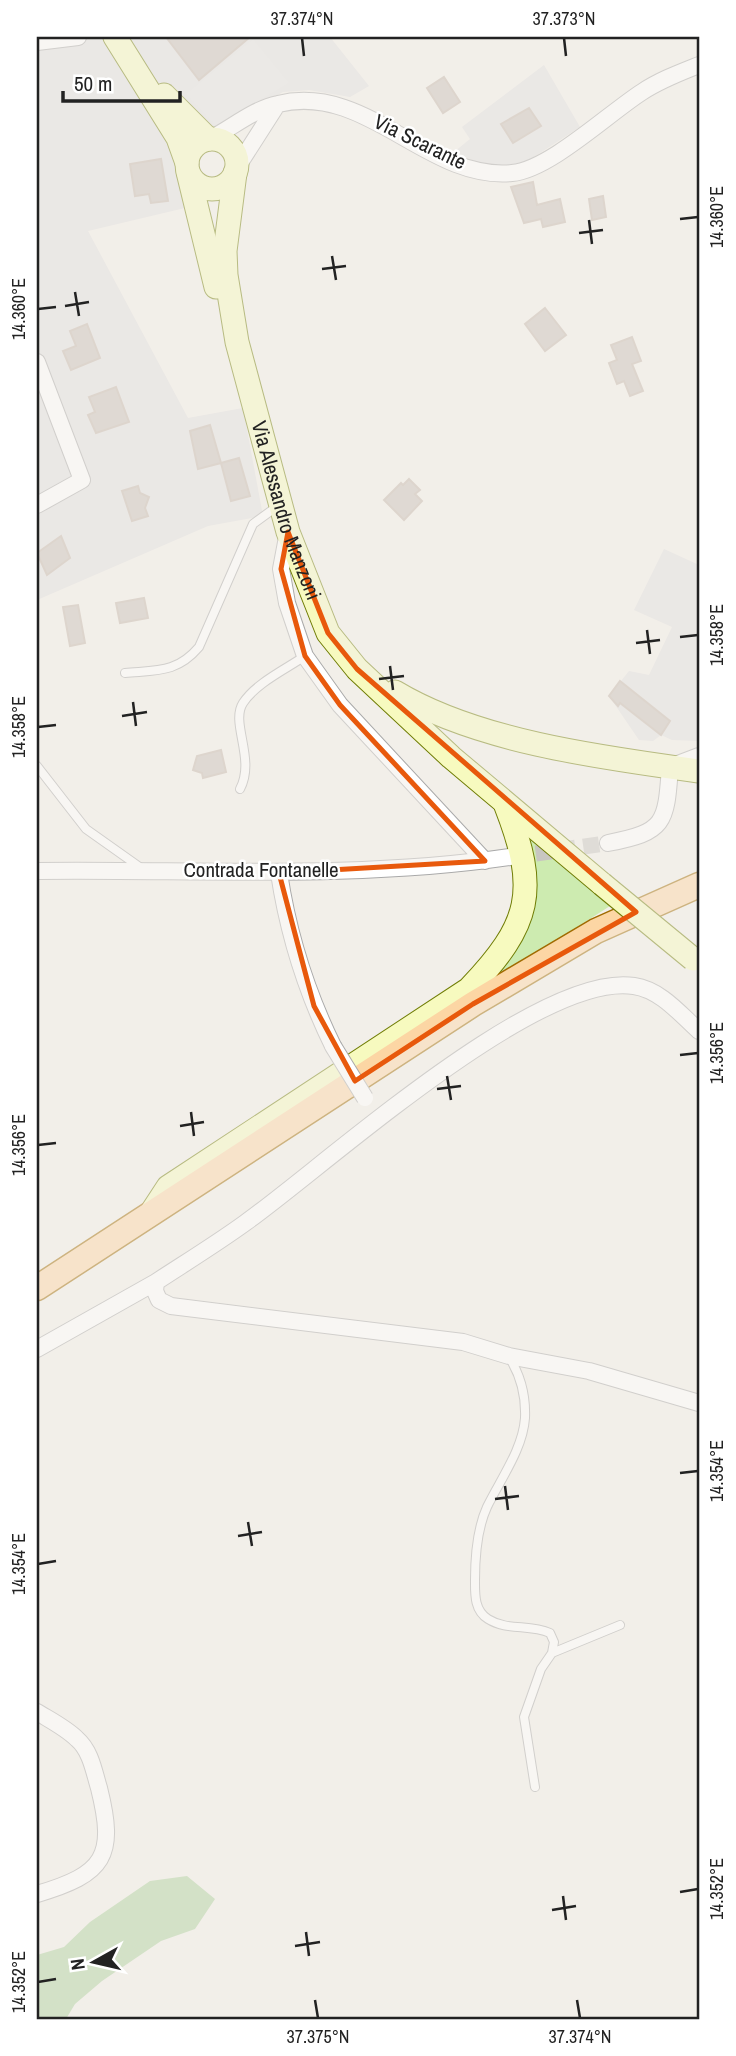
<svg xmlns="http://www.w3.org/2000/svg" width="736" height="2056" font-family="'Archivo Narrow',sans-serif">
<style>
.residential{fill:#e0dfdf}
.grass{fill:#cdebb0}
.forest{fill:#add19e}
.parking{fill:#e2e2e2}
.building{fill:#c7bfb8;stroke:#c4b6ab;stroke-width:2}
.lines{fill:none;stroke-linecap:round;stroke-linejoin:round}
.street-tunnel{stroke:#c8c6c1;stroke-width:16;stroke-dasharray:16 8;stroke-linecap:butt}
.lane-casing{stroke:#a9a9a9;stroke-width:10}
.street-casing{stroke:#a9a9a9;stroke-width:18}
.secondary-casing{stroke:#707d05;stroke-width:25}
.primary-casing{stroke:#a06b00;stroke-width:27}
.lane{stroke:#fff;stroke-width:8}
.street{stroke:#fff;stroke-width:16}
.secondary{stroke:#f7fabf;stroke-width:23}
.primary{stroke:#fcd6a4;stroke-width:24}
.street-bridge-casing{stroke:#a9a9a9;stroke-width:18;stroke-linecap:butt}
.secondary-bridge-casing{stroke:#707d05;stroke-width:25;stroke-linecap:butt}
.street-bridge{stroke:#fff;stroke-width:16}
.secondary-bridge{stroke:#f7fabf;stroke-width:23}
.marked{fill:none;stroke:#e8590c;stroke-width:5;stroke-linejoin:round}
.ticks{fill:none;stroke:#222;stroke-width:2.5}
.labels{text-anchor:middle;stroke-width:5;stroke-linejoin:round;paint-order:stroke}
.street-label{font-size:21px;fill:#222;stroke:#fff}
.neatline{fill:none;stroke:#222;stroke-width:2.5}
.ticks-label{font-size:18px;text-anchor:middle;fill:#222}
</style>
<rect width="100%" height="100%" fill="#f2efe9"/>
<path class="residential" d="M 37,37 L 330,37 L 369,86 L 350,97 L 309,90 L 283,92 L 218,129 L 175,160 L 189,207 L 88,231 L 188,418 L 243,408 L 263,516 L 208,526 L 37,600 Z
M 544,65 L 580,127 L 523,164 L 490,168 L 454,152 L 470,139 L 462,127 Z
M 664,549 L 699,565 L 699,741 L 672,740 L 661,735 L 653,741 L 639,740 L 609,696 L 629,671 L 649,675 L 672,627 L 634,610 Z"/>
<path class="grass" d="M 533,837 L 610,906 L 495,980 L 517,944 L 528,839 Z"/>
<path class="forest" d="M 187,1876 L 215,1899 L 195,1929 L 161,1941 L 102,1981 L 75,2004 L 66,2019 L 37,2019 L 37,1955 L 64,1947 L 90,1922 L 150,1881 Z"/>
<path class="parking" d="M 253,39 L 289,83 L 216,126 L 186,94 Z"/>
<path class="building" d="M 166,37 L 250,37 L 199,80 Z
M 444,77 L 460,102 L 443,113 L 427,88 Z
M 529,108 L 541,126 L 513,143 L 501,124 Z
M 161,159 L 168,201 L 151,203 L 149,194 L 135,196 L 130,164 Z
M 533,182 L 537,205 L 560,199 L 565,222 L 543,227 L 541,219 L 524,223 L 511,187 Z
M 603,196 L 606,217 L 592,220 L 589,199 Z
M 545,308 L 566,335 L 545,351 L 525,324 Z
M 87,324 L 100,358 L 71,370 L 63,351 L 76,346 L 70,331 Z
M 632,337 L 641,361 L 632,364 L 643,391 L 630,396 L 624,381 L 617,384 L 609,363 L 617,360 L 611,345 Z
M 116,387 L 129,422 L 96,433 L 88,415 L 95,412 L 89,397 Z
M 210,425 L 221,463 L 198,469 L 190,431 Z
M 239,458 L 250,496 L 231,501 L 221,463 Z
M 409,479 L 420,490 L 415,494 L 422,501 L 404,520 L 384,500 L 401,483 L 403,485 Z
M 138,486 L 140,493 L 149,497 L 145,508 L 148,516 L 132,521 L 122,491 Z
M 61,536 L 70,558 L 47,575 L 37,553 Z
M 144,598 L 148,618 L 120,623 L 116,603 Z
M 78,605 L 85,643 L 70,646 L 63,607 Z
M 620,681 L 670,721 L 661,735 L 620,703 L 618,706 L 609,696 Z
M 221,750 L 226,772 L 203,778 L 202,773 L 193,770 L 197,756 Z"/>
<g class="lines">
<path class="street-tunnel" d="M 512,857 L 608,843"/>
<g class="lane-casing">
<path id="lane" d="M 125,673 C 157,670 177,673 199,647 L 253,524 L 279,505
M 37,766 L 86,829 L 141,868
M 240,789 C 256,759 230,723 243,703 C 256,683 286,669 305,656
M 509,1357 C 521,1376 526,1395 525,1418 C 523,1449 500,1480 487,1507 C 477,1529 475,1556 475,1580 C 475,1594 474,1610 488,1619 C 507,1631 529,1624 550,1633 L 554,1642 L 552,1653
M 535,1787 L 524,1717 L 541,1669 L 552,1653 L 620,1625"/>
</g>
<g class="street-casing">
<path id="street" d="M 37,42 L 78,37
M 212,138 C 233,127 254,109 278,104 C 367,82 427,181 512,173 C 549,170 609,113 642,92 C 660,80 679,73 699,65
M 236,169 L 277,105
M 37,362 L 82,480 L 37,505
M 288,532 L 281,569 L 287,603 L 305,656 L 340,705 L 485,861
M 608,843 C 665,832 666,824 670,767 L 699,756
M 37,871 C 194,869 353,880 510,857
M 279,873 C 288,933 307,993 333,1046
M 699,1031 C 680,1014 661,990 634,986 C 538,971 325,1166 245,1223 C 216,1244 185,1263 156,1282 L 155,1291 L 159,1300 L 171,1306 L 463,1342 L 509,1356 L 589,1371 L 699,1403
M 37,1349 L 156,1282
M 37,1712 C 50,1720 66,1728 77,1739 C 91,1751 94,1772 99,1788 C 116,1856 105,1874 37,1894"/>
</g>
<g class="secondary-casing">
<g id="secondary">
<path d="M 115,37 L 178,138 L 187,163"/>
<path d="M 164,95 L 208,139"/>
<circle cx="212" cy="164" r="25"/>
<path d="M 188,172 L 216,287"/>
<path id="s1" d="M 235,173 L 225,251 L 226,275 L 237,342 L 288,532 L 328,633 L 357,669 L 451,757 L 602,884"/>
<path d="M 395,692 C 478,742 604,758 699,771"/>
<path d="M 151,1213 L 168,1187 L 469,989 C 531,924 539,891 506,806"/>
</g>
</g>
<g class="primary-casing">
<path id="primary" d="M 37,1288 L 473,1004 L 596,931 L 699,885"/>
</g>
<use href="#lane" class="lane"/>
<use href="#street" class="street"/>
<use href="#secondary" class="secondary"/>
<use href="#primary" class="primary"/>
<g class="street-bridge-casing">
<path id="street-bridge" d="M 333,1046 L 365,1098"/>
</g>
<g class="secondary-bridge-casing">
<path id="secondary-bridge" d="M 602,884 L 693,959"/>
</g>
<use href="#street-bridge" class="street-bridge"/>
<use href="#secondary-bridge" class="secondary-bridge"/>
</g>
<path d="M0 0H736V2056H0ZM 288,532 L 328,633 L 357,669 L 636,912 L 473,1004 L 355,1081 L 314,1006 L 279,873 L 485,861 L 340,705 L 305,656 L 281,569 Z" fill="#f2efe9" fill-opacity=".55" fill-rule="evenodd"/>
<path class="marked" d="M 288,532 L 328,633 L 357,669 L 636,912 L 473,1004 L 355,1081 L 314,1006 L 279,873 L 485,861 L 340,705 L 305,656 L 281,569 Z"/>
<path class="ticks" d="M 302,38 L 304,56M 564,38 L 566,56M 680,219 L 698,217M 589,220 L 592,244M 579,233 L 603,230M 332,256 L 336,280M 322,269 L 346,266M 75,292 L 79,316M 65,306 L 89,302M 38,309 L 56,307M 647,630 L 650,654M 680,637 L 698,635M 636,643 L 660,640M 390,666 L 393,690M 379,679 L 404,676M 133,702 L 136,726M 122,716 L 147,712M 38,727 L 56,725M 680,1055 L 698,1053M 447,1076 L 451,1100M 437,1089 L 461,1086M 191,1112 L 194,1136M 180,1126 L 204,1122M 38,1145 L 56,1143M 680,1473 L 698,1471M 505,1486 L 508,1510M 495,1499 L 519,1496M 248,1522 L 252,1546M 238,1536 L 262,1532M 38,1564 L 56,1561M 680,1892 L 698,1889M 563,1896 L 566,1920M 552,1910 L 576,1906M 306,1932 L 309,1956M 295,1946 L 320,1942M 38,1982 L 56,1979M 315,2000 L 318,2018M 577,2000 L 580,2018"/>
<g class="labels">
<g class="street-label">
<text transform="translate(420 142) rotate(26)" y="7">Via Scarante</text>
<text dy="7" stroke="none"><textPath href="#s1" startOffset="346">Via Alessandro Manzoni</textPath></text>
<text x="261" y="877">Contrada Fontanelle</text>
</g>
</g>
<rect width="736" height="2056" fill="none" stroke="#ffffff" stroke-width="77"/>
<g transform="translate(94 1962) rotate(262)" stroke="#ffffff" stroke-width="5" paint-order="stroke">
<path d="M0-5L12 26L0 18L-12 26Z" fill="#222222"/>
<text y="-10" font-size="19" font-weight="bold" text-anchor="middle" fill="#222222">N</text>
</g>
<path d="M63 91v10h117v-10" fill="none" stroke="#222222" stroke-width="3.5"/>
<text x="74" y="91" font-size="21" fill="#222222" stroke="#ffffff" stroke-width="5" paint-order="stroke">50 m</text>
<rect x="38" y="38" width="660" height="1980" class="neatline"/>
<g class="ticks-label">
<text x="302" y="25">37.374°N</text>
<text x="564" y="25">37.373°N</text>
<text transform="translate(717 217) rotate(-90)" y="6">14.360°E</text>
<text transform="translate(19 309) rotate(-90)" y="6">14.360°E</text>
<text transform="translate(717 635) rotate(-90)" y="6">14.358°E</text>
<text transform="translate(19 727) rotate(-90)" y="6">14.358°E</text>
<text transform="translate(717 1053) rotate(-90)" y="6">14.356°E</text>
<text transform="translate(19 1145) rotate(-90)" y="6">14.356°E</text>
<text transform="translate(717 1471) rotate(-90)" y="6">14.354°E</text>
<text transform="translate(19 1564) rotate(-90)" y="6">14.354°E</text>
<text transform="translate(717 1889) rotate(-90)" y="6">14.352°E</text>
<text transform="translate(19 1982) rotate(-90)" y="6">14.352°E</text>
<text x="318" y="2043">37.375°N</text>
<text x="580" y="2043">37.374°N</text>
</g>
</svg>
